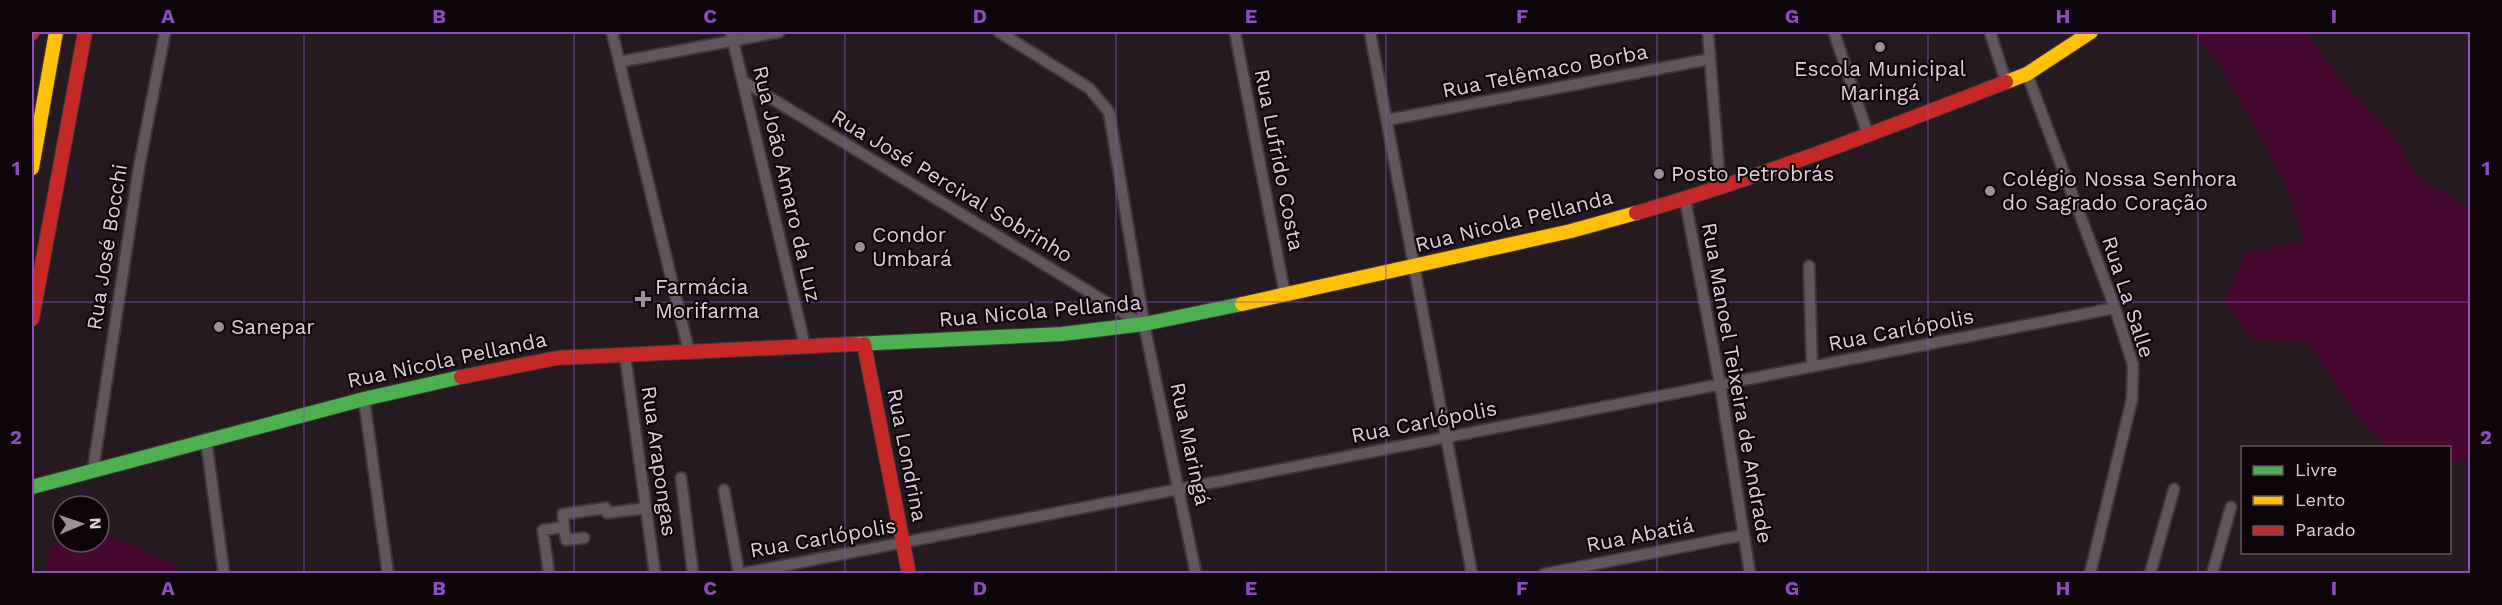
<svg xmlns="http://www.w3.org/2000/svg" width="2502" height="605" font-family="'Work Sans',sans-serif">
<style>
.green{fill:#45062f}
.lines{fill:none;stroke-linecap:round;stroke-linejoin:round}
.street-casing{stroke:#40363b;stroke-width:14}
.fast-casing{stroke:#40363b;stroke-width:16}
.slow-casing{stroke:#40363b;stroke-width:16}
.jam-casing{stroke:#40363b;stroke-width:16}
.street{stroke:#60565c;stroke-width:10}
.fast{stroke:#4caf50;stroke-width:14}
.slow{stroke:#ffc107;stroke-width:14}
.jam{stroke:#c62828;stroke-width:14}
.grid{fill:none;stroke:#8f4dc4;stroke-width:1.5;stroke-opacity:0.55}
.poi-dot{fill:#9e9097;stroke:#0d0509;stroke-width:2}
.labels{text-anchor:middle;stroke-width:4.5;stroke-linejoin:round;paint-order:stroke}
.poi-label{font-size:21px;fill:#dfcfd7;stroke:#0d0509;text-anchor:start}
.street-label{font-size:21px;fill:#dfcfd7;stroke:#0d0509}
.neatline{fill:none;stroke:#8f4dc4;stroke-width:2}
.grid-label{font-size:20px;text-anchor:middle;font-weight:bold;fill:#8f4dc4}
</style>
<rect width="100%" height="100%" fill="#251a20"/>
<path class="green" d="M 2192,32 L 2304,32 L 2353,95 L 2389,129 L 2410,166 L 2426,183 L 2446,193 L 2470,209 L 2470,457 L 2450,464 L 2450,448 L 2386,447 L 2356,414 L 2308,342 L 2252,339 L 2225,300 L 2245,253 L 2304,241 L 2289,191 L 2262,140 L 2220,65 Z
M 99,533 L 138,547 L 187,573 L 46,573 L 51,546 L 65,542 L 99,542 Z"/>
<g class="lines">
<g class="street-casing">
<path id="street" d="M 612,32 L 689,352
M 731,32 L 805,346
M 999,32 L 1089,88 L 1109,112 L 1144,324 L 1196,574
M 1235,32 L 1285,295
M 1370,32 L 1472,574
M 1708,32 L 1720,187
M 1834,32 L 1868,135
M 1990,32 L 2006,82
M 619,62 L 779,32
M 2027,74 L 2115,308 L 2133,365 L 2132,399 L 2090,574
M 743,81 L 1142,324
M 1387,120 L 1710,59
M 1685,199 L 1720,384 L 1750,574
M 1809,266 L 1812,367
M 625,355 L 655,574
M 364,399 L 388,574
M 206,439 L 224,574
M 93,470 L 139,167 L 165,32
M 681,478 L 693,574
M 724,490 L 739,574
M 564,527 L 566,540 L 584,538
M 549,574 L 543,530 L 564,527 L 563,514 L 606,508 L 607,513 L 646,508
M 740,574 L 2115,308
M 1544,574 L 1743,535
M 2150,574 L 2174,489
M 2212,574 L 2231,507"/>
</g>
<g class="fast-casing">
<path id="fast" d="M 855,344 L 1062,334 L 1144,324 L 1242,304
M 32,487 L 364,399 L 461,377"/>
</g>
<g class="slow-casing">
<path id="slow" d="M 2006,82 L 2027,74 L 2091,32
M 32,168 L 56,32
M 1242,304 L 1571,231 L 1636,213"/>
</g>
<g class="jam-casing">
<path id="jam" d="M 32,32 L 32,33
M 1636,213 C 1762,177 1884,129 2006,82
M 32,319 L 85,32
M 864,344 L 909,574
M 461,377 L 557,358 L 855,344"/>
</g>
<use href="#street" class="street"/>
<use href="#fast" class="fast"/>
<use href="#slow" class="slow"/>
<use href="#jam" class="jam"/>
</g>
<path class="grid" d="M 304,32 L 304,574M 574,32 L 574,574M 845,32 L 845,574M 1116,32 L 1116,574M 1386,32 L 1386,574M 1657,32 L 1657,574M 1928,32 L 1928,574M 2198,32 L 2198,574M 32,302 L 2470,302"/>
<g class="poi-dot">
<circle cx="1880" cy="47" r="6"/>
<circle cx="1659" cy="174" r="6"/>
<circle cx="1990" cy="191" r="6"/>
<circle cx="860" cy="247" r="6"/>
<path d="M640 290h6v6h6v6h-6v6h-6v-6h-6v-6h6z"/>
<circle cx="219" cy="327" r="6"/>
</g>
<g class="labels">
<g class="poi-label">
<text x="1880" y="76" text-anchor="middle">Escola Municipal<tspan x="1880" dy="24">Maringá</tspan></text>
<text x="1671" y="181">Posto Petrobrás</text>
<text x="2002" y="186">Colégio Nossa Senhora<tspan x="2002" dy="24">do Sagrado Coração</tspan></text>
<text x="872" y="242">Condor<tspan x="872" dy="24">Umbará</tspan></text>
<text x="655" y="294">Farmácia<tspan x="655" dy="24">Morifarma</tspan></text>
<text x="231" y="334">Sanepar</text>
</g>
<g class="street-label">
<text transform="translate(1545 71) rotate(-11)" y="7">Rua Telêmaco Borba</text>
<text transform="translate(1279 160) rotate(79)" y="7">Rua Lufrido Costa</text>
<text transform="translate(787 184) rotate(77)" y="7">Rua João Amaro da Luz</text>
<text transform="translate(952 186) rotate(31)" y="7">Rua José Percival Sobrinho</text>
<text transform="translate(1514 221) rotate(-14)" y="7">Rua Nicola Pellanda</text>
<text transform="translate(107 247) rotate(-81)" y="7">Rua José Bocchi</text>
<text transform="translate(2128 297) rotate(72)" y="7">Rua La Salle</text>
<text transform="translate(1040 311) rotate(-5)" y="7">Rua Nicola Pellanda</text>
<text transform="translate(1901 330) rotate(-11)" y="7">Rua Carlópolis</text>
<text transform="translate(447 360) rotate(-12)" y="7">Rua Nicola Pellanda</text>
<text transform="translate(1737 383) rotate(80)" y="7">Rua Manoel Teixeira de Andrade</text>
<text transform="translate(1424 422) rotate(-11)" y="7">Rua Carlópolis</text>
<text transform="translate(1190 444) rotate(78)" y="7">Rua Maringá</text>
<text transform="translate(907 455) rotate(79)" y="7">Rua Londrina</text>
<text transform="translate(659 461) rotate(82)" y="7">Rua Arapongas</text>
<text transform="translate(1640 535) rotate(-11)" y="7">Rua Abatiá</text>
<text transform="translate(823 538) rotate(-10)" y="7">Rua Carlópolis</text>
</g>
</g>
<rect width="2502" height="605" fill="none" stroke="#0d0509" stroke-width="66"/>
<rect x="2241" y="446" width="210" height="108" fill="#0d0509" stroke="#61565b" stroke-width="1.5"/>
<rect x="2253" y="466" width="30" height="9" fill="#4caf50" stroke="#61565b" stroke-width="1.5"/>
<text x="2295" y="476" font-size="18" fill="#dfcfd7">Livre</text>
<rect x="2253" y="496" width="30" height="9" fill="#ffc107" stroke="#61565b" stroke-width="1.5"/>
<text x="2295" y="506" font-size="18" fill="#dfcfd7">Lento</text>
<rect x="2253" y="526" width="30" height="9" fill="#c62828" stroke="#61565b" stroke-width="1.5"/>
<text x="2295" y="536" font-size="18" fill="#dfcfd7">Parado</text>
<g transform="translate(81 524) rotate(88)"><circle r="28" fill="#0d0509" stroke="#61565b" stroke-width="1.5"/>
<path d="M0-4.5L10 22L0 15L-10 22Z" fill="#9e9097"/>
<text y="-9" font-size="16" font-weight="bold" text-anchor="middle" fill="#dfcfd7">N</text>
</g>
<rect x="33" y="33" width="2436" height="539" class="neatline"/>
<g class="grid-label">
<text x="168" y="23">A</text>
<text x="439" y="23">B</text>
<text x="710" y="23">C</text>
<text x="980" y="23">D</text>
<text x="1251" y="23">E</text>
<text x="1522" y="23">F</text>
<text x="1792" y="23">G</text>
<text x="2063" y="23">H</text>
<text x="2334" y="23">I</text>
<text x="16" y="175">1</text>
<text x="2486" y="175">1</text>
<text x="16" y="444">2</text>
<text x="2486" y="444">2</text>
<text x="168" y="595">A</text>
<text x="439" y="595">B</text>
<text x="710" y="595">C</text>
<text x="980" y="595">D</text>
<text x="1251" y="595">E</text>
<text x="1522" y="595">F</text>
<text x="1792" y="595">G</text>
<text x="2063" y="595">H</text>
<text x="2334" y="595">I</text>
</g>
</svg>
